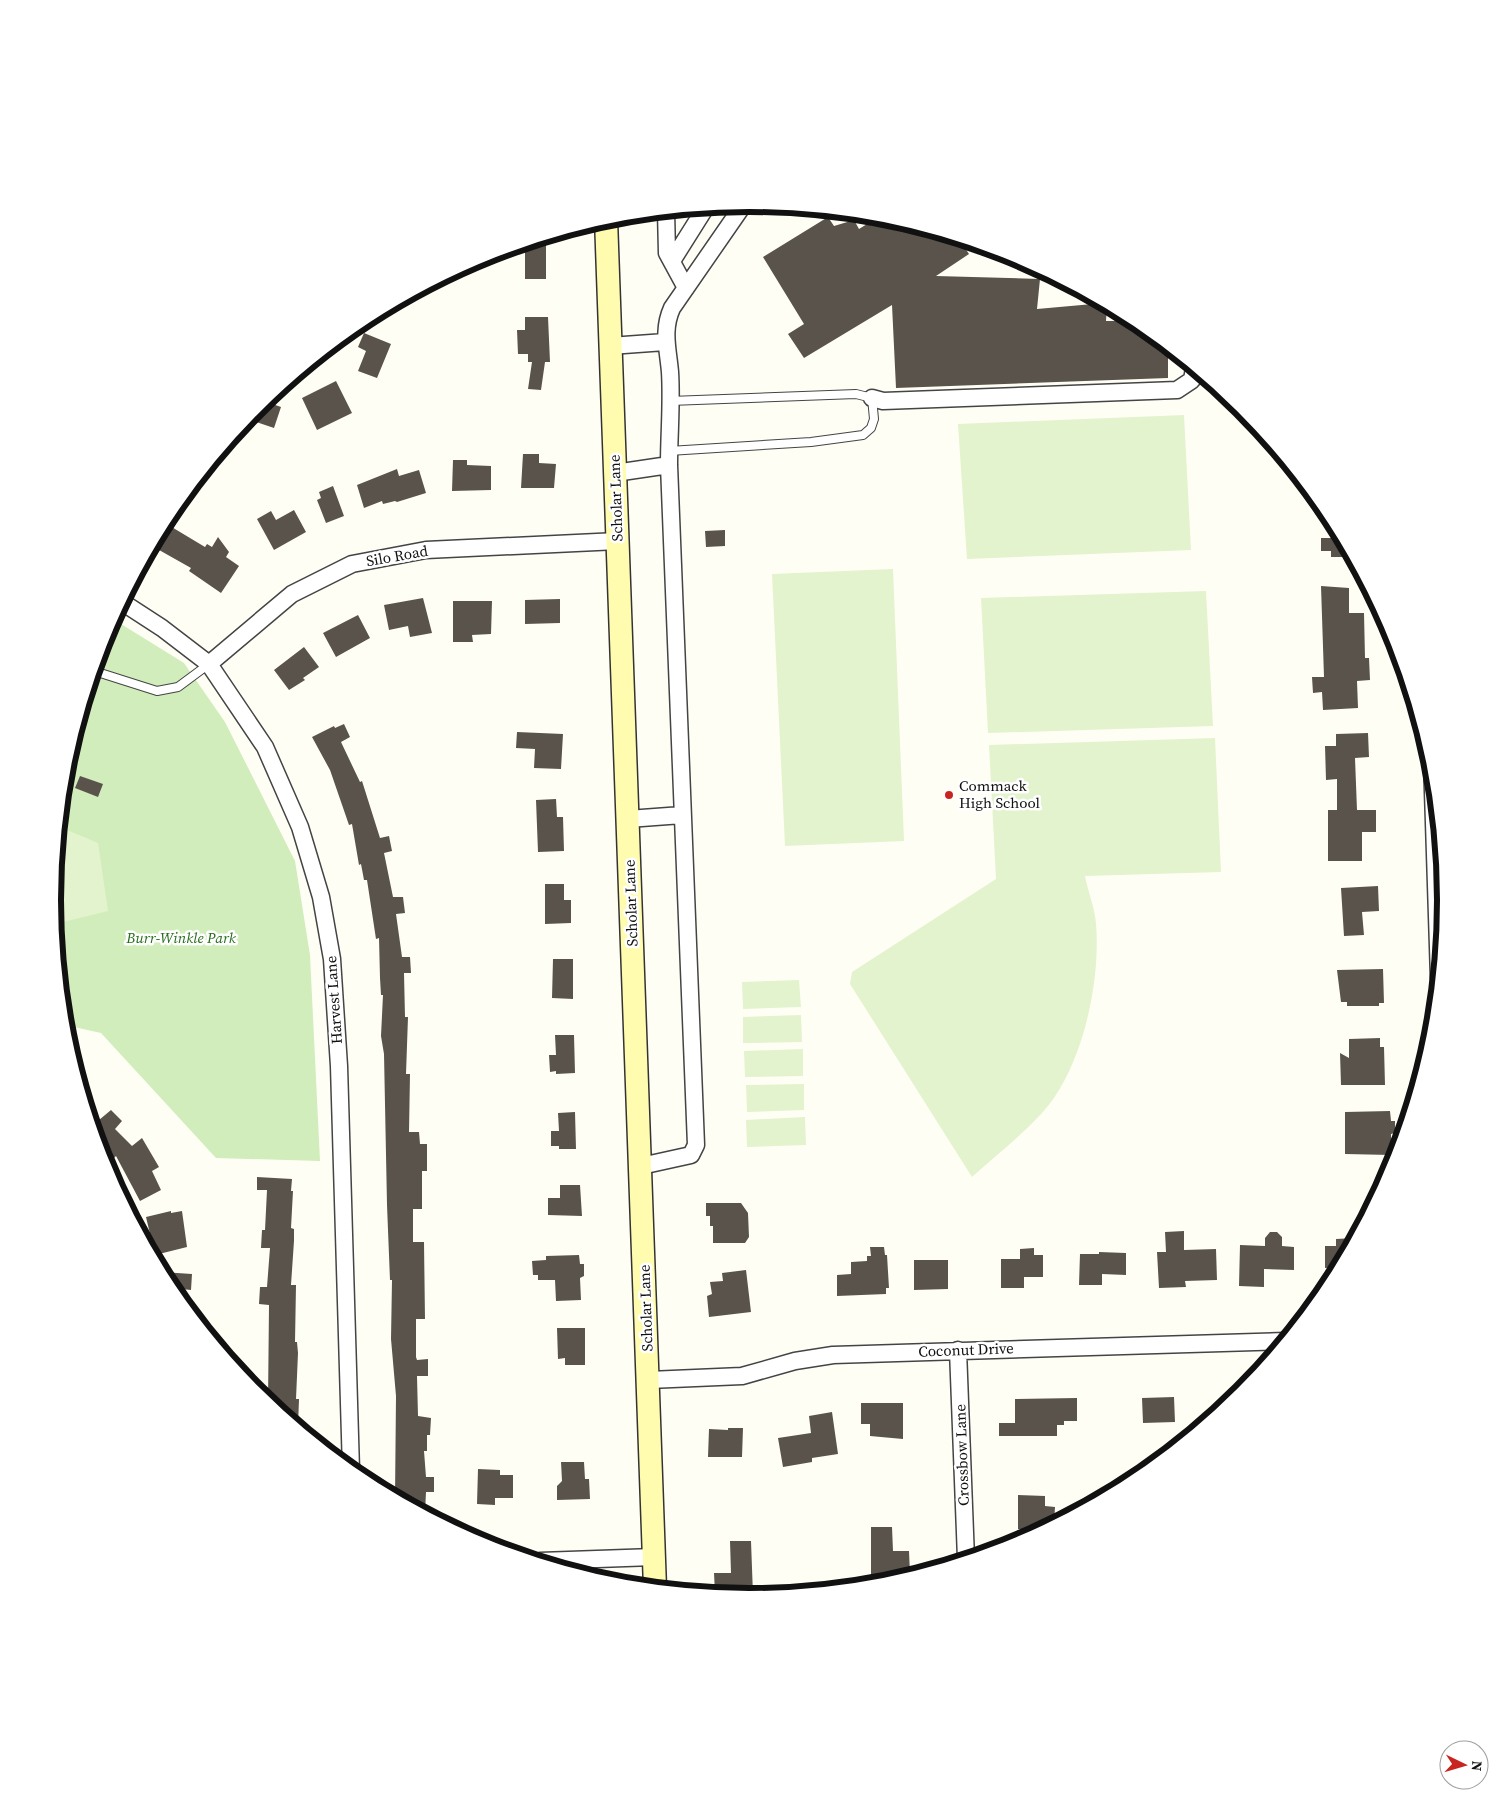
<svg xmlns="http://www.w3.org/2000/svg" width="1499" height="1800" font-family="'Source Serif 4',serif">
<style>
.green{fill:#d1edbb}
.pitch{fill:#e3f3cd}
.building{fill:#5a534c}
.lines{fill:none;stroke-linecap:round;stroke-linejoin:round}
.lane-casing{stroke:#444;stroke-width:10}
.street-casing{stroke:#444;stroke-width:19}
.secondary-casing{stroke:#333;stroke-width:25}
.lane{stroke:#fff;stroke-width:8}
.street{stroke:#fff;stroke-width:16}
.secondary{stroke:#fffcb0;stroke-width:22}
.poi-dot{fill:#c92520;stroke:#fff;stroke-width:2}
.labels{text-anchor:middle;stroke-width:5;stroke-linejoin:round;paint-order:stroke}
.street-label{font-size:15px;fill:#111;stroke:#fff}
.poi-label{font-size:15px;fill:#111;stroke:#fff;text-anchor:start}
.park-label{font-size:15px;font-style:italic;fill:#276d1c;stroke:#fff}
.rim{fill:none;stroke:#111;stroke-width:6}
</style>
<rect width="100%" height="100%" fill="#fffef5"/>
<path class="green" d="M 113,619 L 184,663 L 225,722 L 295,861 L 310,955 L 320,1161 L 216,1158 L 101,1033 L 65,1025 L 53,900 L 66,764 L 106,633 Z"/>
<path class="pitch" d="M 1184,415 L 1191,550 L 967,559 L 958,424 Z
M 893,569 L 904,841 L 785,846 L 772,574 Z
M 1206,591 L 1213,726 L 988,733 L 981,598 Z
M 1215,738 L 1221,872 L 1085,876 C 1088,892 1095,908 1096,924 C 1101,982 1082,1070 1042,1113 C 1021,1136 995,1156 972,1177 L 850,984 L 852,972 L 996,879 L 989,745 Z
M 60,827 L 98,843 L 108,911 L 55,924 L 53,900 Z
M 799,980 L 801,1007 L 743,1009 L 742,982 Z
M 801,1015 L 802,1042 L 743,1043 L 743,1017 Z
M 803,1049 L 803,1076 L 745,1077 L 744,1051 Z
M 804,1084 L 804,1110 L 747,1112 L 746,1085 Z
M 805,1117 L 806,1145 L 747,1147 L 746,1120 Z"/>
<path class="building" d="M 880,216 L 959,239 L 969,254 L 936,276 L 1040,279 L 1037,309 L 1104,303 L 1107,305 L 1106,321 L 1137,321 L 1168,346 L 1168,378 L 896,388 L 892,305 L 804,358 L 788,334 L 804,324 L 763,257 L 828,217 L 834,226 L 854,220 L 859,229 Z
M 535,240 L 546,240 L 546,279 L 525,279 L 525,243 Z
M 525,317 L 548,317 L 550,362 L 545,362 L 541,390 L 528,389 L 532,362 L 528,362 L 528,354 L 518,354 L 517,330 L 525,330 Z
M 364,333 L 391,344 L 377,378 L 358,371 L 366,351 L 358,347 Z
M 336,381 L 352,413 L 317,430 L 302,398 Z
M 264,401 L 281,407 L 274,428 L 247,419 Z
M 523,454 L 539,454 L 539,463 L 556,464 L 554,488 L 521,488 Z
M 453,460 L 467,460 L 467,465 L 491,466 L 491,490 L 452,491 Z
M 397,469 L 399,476 L 419,470 L 426,493 L 397,502 L 395,501 L 383,504 L 382,501 L 364,508 L 357,485 Z
M 333,486 L 344,516 L 326,523 L 317,500 L 321,498 L 319,492 Z
M 294,510 L 306,532 L 274,550 L 257,519 L 271,511 L 276,520 Z
M 1331,516 L 1347,547 L 1353,557 L 1331,557 L 1331,551 L 1321,551 L 1321,538 L 1331,538 Z
M 165,523 L 205,547 L 207,544 L 212,547 L 218,537 L 229,552 L 226,557 L 239,566 L 221,593 L 189,571 L 191,568 L 152,546 Z
M 725,530 L 725,546 L 706,547 L 705,531 Z
M 1321,586 L 1349,588 L 1349,613 L 1364,613 L 1365,658 L 1369,658 L 1370,680 L 1357,681 L 1358,708 L 1323,710 L 1322,692 L 1313,693 L 1312,677 L 1324,677 Z
M 423,598 L 432,633 L 410,637 L 408,626 L 389,630 L 384,605 Z
M 560,599 L 560,623 L 525,624 L 525,600 Z
M 453,601 L 492,601 L 491,634 L 472,635 L 473,642 L 453,642 Z
M 358,615 L 370,638 L 336,657 L 323,633 Z
M 304,647 L 319,667 L 303,678 L 305,680 L 289,690 L 274,670 Z
M 344,724 L 350,737 L 341,742 L 360,782 L 362,781 L 380,838 L 389,836 L 392,851 L 384,853 L 393,897 L 403,897 L 405,913 L 396,914 L 402,957 L 410,957 L 411,973 L 404,973 L 405,1017 L 408,1017 L 406,1074 L 410,1074 L 409,1132 L 419,1132 L 420,1144 L 427,1144 L 427,1171 L 422,1171 L 422,1209 L 413,1209 L 413,1242 L 424,1242 L 425,1319 L 416,1319 L 416,1357 L 417,1360 L 428,1359 L 428,1376 L 417,1376 L 418,1416 L 431,1418 L 430,1435 L 427,1435 L 427,1451 L 424,1451 L 426,1477 L 434,1477 L 434,1492 L 426,1492 L 425,1513 L 395,1497 L 396,1396 L 391,1339 L 392,1280 L 390,1280 L 387,1205 L 384,1054 L 381,1036 L 383,995 L 381,995 L 380,978 L 379,938 L 376,939 L 367,880 L 364,880 L 361,864 L 359,865 L 352,824 L 349,825 L 330,770 L 312,737 L 334,726 L 335,728 Z
M 517,732 L 563,734 L 561,769 L 534,768 L 535,749 L 516,748 Z
M 1368,733 L 1369,757 L 1355,758 L 1357,810 L 1376,810 L 1376,832 L 1362,832 L 1362,861 L 1328,861 L 1328,810 L 1337,810 L 1337,779 L 1326,780 L 1325,746 L 1336,746 L 1336,734 Z
M 80,776 L 103,784 L 98,797 L 75,788 Z
M 556,799 L 557,817 L 563,817 L 564,851 L 538,852 L 536,800 Z
M 545,884 L 564,884 L 564,900 L 571,900 L 571,923 L 545,924 Z
M 1378,886 L 1379,911 L 1362,912 L 1364,935 L 1344,936 L 1341,888 Z
M 553,959 L 573,959 L 573,999 L 552,998 Z
M 1383,969 L 1384,1003 L 1379,1003 L 1379,1006 L 1347,1006 L 1347,1002 L 1341,1002 L 1337,970 Z
M 555,1035 L 574,1035 L 575,1073 L 556,1074 L 556,1071 L 550,1072 L 549,1055 L 556,1055 Z
M 1380,1038 L 1380,1047 L 1384,1047 L 1385,1085 L 1341,1085 L 1340,1053 L 1349,1058 L 1349,1039 Z
M 111,1110 L 122,1121 L 115,1129 L 132,1146 L 142,1138 L 159,1167 L 152,1171 L 161,1190 L 140,1201 L 116,1156 L 112,1160 L 100,1149 L 93,1125 Z
M 1390,1111 L 1391,1121 L 1395,1121 L 1395,1133 L 1391,1134 L 1391,1155 L 1345,1154 L 1345,1112 Z
M 575,1112 L 576,1149 L 559,1149 L 559,1146 L 551,1146 L 551,1131 L 559,1131 L 558,1113 Z
M 257,1177 L 292,1179 L 291,1191 L 293,1191 L 291,1228 L 294,1229 L 294,1241 L 291,1285 L 296,1285 L 295,1342 L 297,1342 L 298,1353 L 296,1399 L 299,1399 L 298,1427 L 268,1402 L 269,1305 L 259,1304 L 260,1287 L 267,1287 L 270,1248 L 261,1248 L 262,1230 L 265,1230 L 267,1190 L 257,1190 Z
M 560,1185 L 580,1185 L 582,1216 L 548,1215 L 548,1198 L 560,1198 Z
M 706,1203 L 741,1203 L 748,1213 L 749,1237 L 745,1243 L 713,1243 L 713,1226 L 710,1226 L 710,1216 L 706,1216 Z
M 171,1211 L 171,1213 L 182,1211 L 187,1247 L 155,1255 L 146,1217 Z
M 1184,1231 L 1184,1250 L 1216,1249 L 1217,1280 L 1185,1281 L 1186,1287 L 1159,1288 L 1157,1252 L 1166,1252 L 1165,1232 Z
M 1270,1232 L 1277,1232 L 1282,1237 L 1282,1246 L 1294,1247 L 1294,1270 L 1264,1269 L 1264,1287 L 1239,1286 L 1240,1245 L 1265,1246 L 1265,1238 Z
M 1355,1238 L 1337,1272 L 1337,1267 L 1325,1268 L 1325,1246 L 1336,1246 L 1336,1239 Z
M 870,1247 L 884,1247 L 885,1255 L 887,1255 L 889,1288 L 886,1288 L 886,1294 L 837,1296 L 837,1275 L 851,1274 L 851,1262 L 867,1261 L 867,1256 L 871,1256 Z
M 1034,1248 L 1034,1255 L 1043,1255 L 1043,1277 L 1024,1277 L 1024,1288 L 1001,1288 L 1001,1259 L 1020,1259 L 1020,1249 Z
M 1099,1252 L 1126,1253 L 1126,1275 L 1102,1274 L 1102,1285 L 1079,1285 L 1080,1254 L 1099,1254 Z
M 579,1255 L 580,1264 L 584,1264 L 584,1276 L 580,1278 L 581,1300 L 556,1301 L 555,1280 L 538,1280 L 538,1275 L 533,1275 L 532,1261 L 546,1260 L 546,1256 Z
M 914,1260 L 948,1260 L 948,1289 L 914,1290 Z
M 746,1270 L 751,1312 L 709,1317 L 707,1296 L 712,1294 L 710,1282 L 723,1281 L 722,1273 Z
M 162,1272 L 192,1274 L 191,1290 L 181,1289 L 181,1300 Z
M 557,1328 L 585,1328 L 585,1365 L 565,1365 L 565,1358 L 558,1359 Z
M 1174,1397 L 1175,1422 L 1143,1423 L 1142,1398 Z
M 1077,1398 L 1077,1421 L 1064,1421 L 1064,1425 L 1057,1425 L 1057,1436 L 999,1436 L 999,1423 L 1015,1423 L 1015,1399 Z
M 861,1403 L 903,1403 L 903,1439 L 870,1436 L 870,1424 L 861,1424 Z
M 832,1412 L 838,1454 L 812,1458 L 812,1462 L 783,1467 L 778,1438 L 811,1433 L 809,1416 Z
M 728,1428 L 743,1428 L 742,1457 L 708,1457 L 709,1429 L 728,1430 Z
M 561,1462 L 584,1462 L 585,1479 L 589,1479 L 590,1499 L 557,1500 L 557,1486 L 562,1481 Z
M 478,1469 L 500,1470 L 500,1475 L 513,1475 L 513,1498 L 495,1498 L 495,1505 L 477,1504 Z
M 1018,1495 L 1045,1496 L 1045,1506 L 1055,1507 L 1054,1524 L 1044,1529 L 1018,1529 Z
M 871,1527 L 892,1527 L 893,1551 L 909,1551 L 910,1574 L 871,1575 Z
M 730,1541 L 751,1541 L 753,1595 L 715,1594 L 714,1573 L 731,1573 Z"/>
<g class="lines">
<g class="lane-casing">
<path id="lane" d="M 669,451 L 811,442 L 863,435 L 871,428 L 874,419 L 872,398 L 856,394 L 670,401
M 94,671 L 157,691 L 178,687 L 209,664"/>
</g>
<g class="street-casing">
<path id="street" d="M 666,211 L 667,253 L 686,288
M 672,261 L 706,207
M 610,346 L 665,342
M 872,398 L 883,401 L 1177,390 L 1192,380 L 1194,368
M 615,473 L 669,465
M 122,602 L 162,628 L 209,664 L 265,747 L 300,827 L 321,897 L 332,959 L 339,1066 L 351,1470
M 209,664 L 292,594 L 352,564 L 426,550 L 618,541
M 1432,761 L 1439,978
M 628,819 L 682,815
M 641,1166 L 691,1155 L 696,1145 L 669,465 C 669,434 672,403 670,372 C 668,349 662,330 672,308 L 744,204
M 958,1350 L 966,1559
M 649,1380 L 742,1376 L 795,1361 L 833,1355 L 1285,1341
M 540,1561 L 654,1557"/>
</g>
<g class="secondary-casing">
<path id="secondary" d="M 606,219 L 655,1588"/>
</g>
<use href="#lane" class="lane"/>
<use href="#street" class="street"/>
<use href="#secondary" class="secondary"/>
</g>
<circle class="poi-dot" cx="949" cy="795" r="5"/>
<g class="labels">
<g class="street-label">
<text transform="translate(616 498) rotate(-92)" y="5">Scholar Lane</text>
<text transform="translate(397 556) rotate(-10)" y="5">Silo Road</text>
<text transform="translate(631 903) rotate(-92)" y="5">Scholar Lane</text>
<text transform="translate(334 1000) rotate(-94)" y="5">Harvest Lane</text>
<text transform="translate(646 1308) rotate(-92)" y="5">Scholar Lane</text>
<text transform="translate(966 1350) rotate(-2)" y="5">Coconut Drive</text>
<text transform="translate(962 1455) rotate(-92)" y="5">Crossbow Lane</text>
</g>
<g class="poi-label">
<text x="959" y="791">Commack<tspan x="959" dy="17">High School</tspan></text>
</g>
<g class="park-label">
<text x="181" y="943">Burr-Winkle Park</text>
</g>
</g>
<path d="M0 0H1499V1800H0ZM61 900a688 688 0 1 1 1376 0a688 688 0 1 1-1376 0Z" fill="#fff" fill-rule="evenodd"/>
<path class="rim" d="M61 900a688 688 0 1 1 1376 0a688 688 0 1 1-1376 0Z"/>
<g transform="translate(1464 1765) rotate(95)"><circle r="24" fill="#ffffff" stroke="#a0a0a0"/>
<path d="M0-4L9 19L0 12L-9 19Z" fill="#c92520"/>
<text y="-8" font-size="14" font-weight="bold" text-anchor="middle" fill="#111111">N</text>
</g>
</svg>
